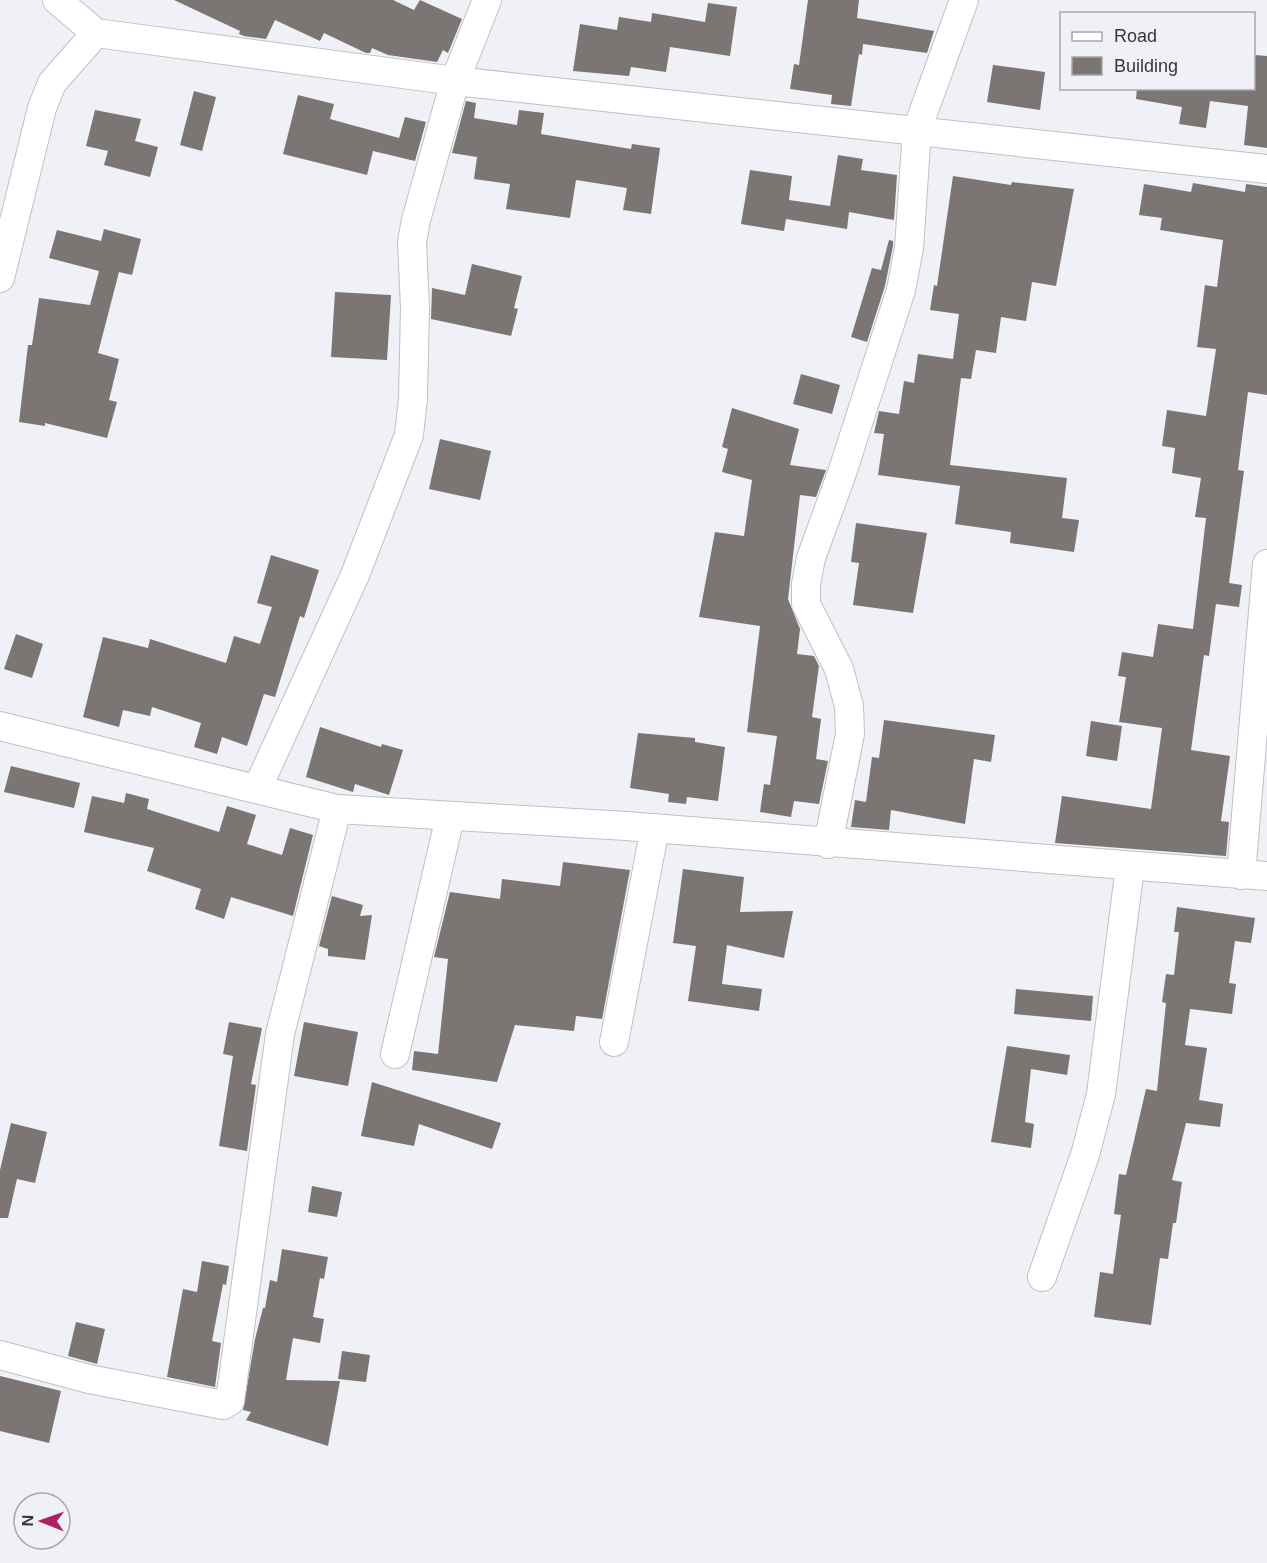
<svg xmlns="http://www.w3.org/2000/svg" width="1267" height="1563" font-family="Helvetica,sans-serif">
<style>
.building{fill:#7b7573}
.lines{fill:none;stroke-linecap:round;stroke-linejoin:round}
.minor-casing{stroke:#bec0c6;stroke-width:30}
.minor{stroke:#fff;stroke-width:28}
</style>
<rect width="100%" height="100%" fill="#eff1f7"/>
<path class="building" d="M 174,0 L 393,0 L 414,10 L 420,0 L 462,19 L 448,53 L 443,50 L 437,62 L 388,55 L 372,48 L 370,53 L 366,53 L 324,33 L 320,41 L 275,20 L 266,39 L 244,36 L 239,34 L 240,31 Z
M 808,0 L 859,0 L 857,18 L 934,31 L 927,53 L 863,44 L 862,55 L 859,54 L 851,106 L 831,104 L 832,95 L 790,89 L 794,64 L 799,65 Z
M 708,3 L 737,7 L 730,56 L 670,47 L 666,72 L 631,67 L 629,76 L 573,71 L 580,24 L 617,30 L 619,17 L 651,22 L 652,13 L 705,22 Z
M 1255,55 L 1267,56 L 1267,148 L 1244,145 L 1248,106 L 1210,101 L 1206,128 L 1179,124 L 1182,107 L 1136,99 L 1137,88 L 1254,88 Z
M 993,65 L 1045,72 L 1040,110 L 987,102 Z
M 194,91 L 216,97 L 202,151 L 180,145 Z
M 298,95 L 334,104 L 330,119 L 399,138 L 405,117 L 426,122 L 415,161 L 373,151 L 367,175 L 283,154 Z
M 466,101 L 476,103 L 474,118 L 517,125 L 519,110 L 544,113 L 541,134 L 631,149 L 632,144 L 660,148 L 651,214 L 623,210 L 627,188 L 576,180 L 570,218 L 506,209 L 510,184 L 474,179 L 477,157 L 452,153 Z
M 95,110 L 141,119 L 135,141 L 158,147 L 150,177 L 104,165 L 108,151 L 86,146 Z
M 838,155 L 863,159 L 861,170 L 897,175 L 894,220 L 849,212 L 847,229 L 786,219 L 784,231 L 741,224 L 750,170 L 792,176 L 789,200 L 830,206 Z
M 953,176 L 1011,185 L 1012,182 L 1074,189 L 1056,286 L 1032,282 L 1026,321 L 1001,317 L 996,353 L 976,350 L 971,379 L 961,378 L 950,465 L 1067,478 L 1062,518 L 1079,520 L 1074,552 L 1010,543 L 1011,532 L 955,524 L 960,486 L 878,475 L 884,434 L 874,433 L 879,411 L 899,414 L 904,381 L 914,383 L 918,354 L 953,359 L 959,314 L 930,310 L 934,285 L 937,286 Z
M 1193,183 L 1245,192 L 1246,184 L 1267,187 L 1267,395 L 1248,392 L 1241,446 L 1238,470 L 1244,471 L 1229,583 L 1242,585 L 1239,607 L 1216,604 L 1209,656 L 1204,655 L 1191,750 L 1230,756 L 1221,821 L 1229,822 L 1226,856 L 1055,843 L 1062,796 L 1151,809 L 1162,728 L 1119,722 L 1126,677 L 1118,676 L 1122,652 L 1153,657 L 1158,624 L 1193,629 L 1206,518 L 1195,517 L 1201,478 L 1172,473 L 1175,448 L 1162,446 L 1167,410 L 1206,416 L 1216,349 L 1197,347 L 1205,285 L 1217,287 L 1223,240 L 1160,230 L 1162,218 L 1139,215 L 1144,184 L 1191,192 Z
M 104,229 L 141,239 L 132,275 L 119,272 L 98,353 L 119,359 L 109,400 L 117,402 L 107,438 L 45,423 L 45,426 L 19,422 L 28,345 L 32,345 L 39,298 L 90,305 L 99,271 L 49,258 L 57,230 L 101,241 Z
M 889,240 L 893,241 L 893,246 L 885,286 L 867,342 L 851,337 L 872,268 L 881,270 Z
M 472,264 L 522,276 L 514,308 L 518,309 L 511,336 L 431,319 L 432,288 L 465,295 Z
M 335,292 L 391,295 L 387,360 L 331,357 Z
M 801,374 L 840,385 L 832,414 L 793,404 Z
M 732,408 L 799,429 L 790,465 L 826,470 L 816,497 L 800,495 L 788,599 L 800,629 L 797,654 L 814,656 L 819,666 L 812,717 L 821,719 L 816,759 L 828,761 L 819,804 L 794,801 L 791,817 L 760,812 L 764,784 L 770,785 L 777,736 L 747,732 L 760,626 L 699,617 L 715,532 L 744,536 L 752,480 L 722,472 L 728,449 L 722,447 Z
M 440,439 L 491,451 L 480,500 L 429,489 Z
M 856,523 L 927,533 L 913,613 L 853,605 L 859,563 L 851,562 Z
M 271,555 L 319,570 L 304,618 L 300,616 L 275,697 L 264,694 L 247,746 L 222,737 L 217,754 L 194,747 L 201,723 L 152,707 L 150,716 L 123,710 L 119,727 L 83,717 L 103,637 L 148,648 L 150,639 L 226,663 L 234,636 L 260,644 L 272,607 L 257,603 Z
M 16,634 L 43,644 L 32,678 L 4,669 Z
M 884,720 L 995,735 L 991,762 L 974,759 L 965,824 L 891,810 L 889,830 L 851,827 L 855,800 L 866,802 L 872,757 L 879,758 Z
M 1091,721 L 1122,726 L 1117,761 L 1086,756 Z
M 320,727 L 381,747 L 382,744 L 403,750 L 389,795 L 355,784 L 353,792 L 306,777 Z
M 638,733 L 695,738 L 695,742 L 725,747 L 718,801 L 687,797 L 686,804 L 668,802 L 669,794 L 630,788 Z
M 11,766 L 80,783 L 74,808 L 4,792 Z
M 126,793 L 149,799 L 147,809 L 219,832 L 227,806 L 256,815 L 247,844 L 282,855 L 290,828 L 313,835 L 293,916 L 231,897 L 224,919 L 195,909 L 201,889 L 147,871 L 154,848 L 84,832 L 92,796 L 124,803 Z
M 563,862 L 630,870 L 602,1019 L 576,1016 L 574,1031 L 515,1025 L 497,1082 L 412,1070 L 414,1051 L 438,1054 L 448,959 L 434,957 L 450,892 L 500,899 L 502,879 L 560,886 Z
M 683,869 L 744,877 L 740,912 L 793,911 L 784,958 L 727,945 L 722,984 L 762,989 L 759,1011 L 688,1001 L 696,946 L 673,943 Z
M 332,896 L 363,905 L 360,916 L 372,915 L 365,960 L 328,956 L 328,949 L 319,946 Z
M 1177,907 L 1255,918 L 1251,943 L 1235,941 L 1229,983 L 1236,984 L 1232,1014 L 1190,1009 L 1185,1045 L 1207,1048 L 1199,1100 L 1223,1104 L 1220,1127 L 1186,1123 L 1172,1180 L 1182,1182 L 1176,1223 L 1173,1223 L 1168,1259 L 1160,1258 L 1151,1325 L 1094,1317 L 1100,1272 L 1113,1274 L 1121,1215 L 1114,1214 L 1119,1174 L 1126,1175 L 1146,1089 L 1157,1091 L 1166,1003 L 1162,1002 L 1166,974 L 1174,975 L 1179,932 L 1174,932 Z
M 1016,989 L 1093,996 L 1091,1021 L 1014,1014 Z
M 229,1022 L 262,1028 L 251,1084 L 256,1085 L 247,1151 L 219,1146 L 233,1056 L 223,1054 Z
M 304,1022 L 358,1032 L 348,1086 L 294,1076 Z
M 1007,1046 L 1070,1055 L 1067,1075 L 1031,1069 L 1025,1122 L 1034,1124 L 1031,1148 L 991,1142 Z
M 372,1082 L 501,1123 L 492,1149 L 419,1124 L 414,1146 L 361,1136 Z
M 11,1123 L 47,1132 L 35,1183 L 17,1179 L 8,1218 L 0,1218 L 0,1170 Z
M 312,1186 L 342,1192 L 337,1217 L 308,1212 Z
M 282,1249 L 328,1257 L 324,1279 L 320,1278 L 313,1317 L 324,1319 L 320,1343 L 293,1338 L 286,1380 L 340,1381 L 328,1446 L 246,1420 L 251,1412 L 243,1410 L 255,1339 L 263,1308 L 265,1308 L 270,1280 L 277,1282 Z
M 202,1261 L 229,1266 L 226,1285 L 223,1284 L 212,1341 L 221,1343 L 215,1387 L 167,1377 L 183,1289 L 197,1292 Z
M 76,1322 L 105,1329 L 97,1364 L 68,1356 Z
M 342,1351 L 370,1355 L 366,1382 L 338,1379 Z
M 0,1376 L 61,1391 L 49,1443 L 0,1431 Z"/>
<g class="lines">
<g class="minor-casing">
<path id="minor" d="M 96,33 L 455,81 L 1267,169
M 0,278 L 42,108 L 52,83 L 96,33 L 57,0
M 0,726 L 337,809 L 626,826 L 1267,876
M 257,789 L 355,575 L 409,435 L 413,398 L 415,308 L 412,242 L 416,220 L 455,81 L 487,0
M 828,844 L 850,734 L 849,706 L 839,669 L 806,604 L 806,584 L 811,558 L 842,473 L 901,290 L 909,248 L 917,130 L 964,0
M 1241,875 L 1267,564
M 614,1042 L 655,828
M 395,1054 L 450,817
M 1042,1277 L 1085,1155 L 1101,1094 L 1130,867
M 0,1355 L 89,1379 L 223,1405 L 230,1401 L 280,1034 L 337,809"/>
</g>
<use href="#minor" class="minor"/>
</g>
<rect x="1060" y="12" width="195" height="78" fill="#eff1f7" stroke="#a5a7ab" stroke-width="1.5"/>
<rect x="1072" y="32" width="30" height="9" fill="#ffffff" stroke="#a5a7ab" stroke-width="1.5"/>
<text x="1114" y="42" font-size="18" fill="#363739">Road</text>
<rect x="1072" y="57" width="30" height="18" fill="#7b7573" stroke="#a5a7ab" stroke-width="1.5"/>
<text x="1114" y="72" font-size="18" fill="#363739">Building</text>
<g transform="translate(42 1521) rotate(271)"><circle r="28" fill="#eff1f7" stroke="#a5a7ab" stroke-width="1.5"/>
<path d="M0-4.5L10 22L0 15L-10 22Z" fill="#ab2164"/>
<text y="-9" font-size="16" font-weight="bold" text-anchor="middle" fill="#363739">N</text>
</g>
</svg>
